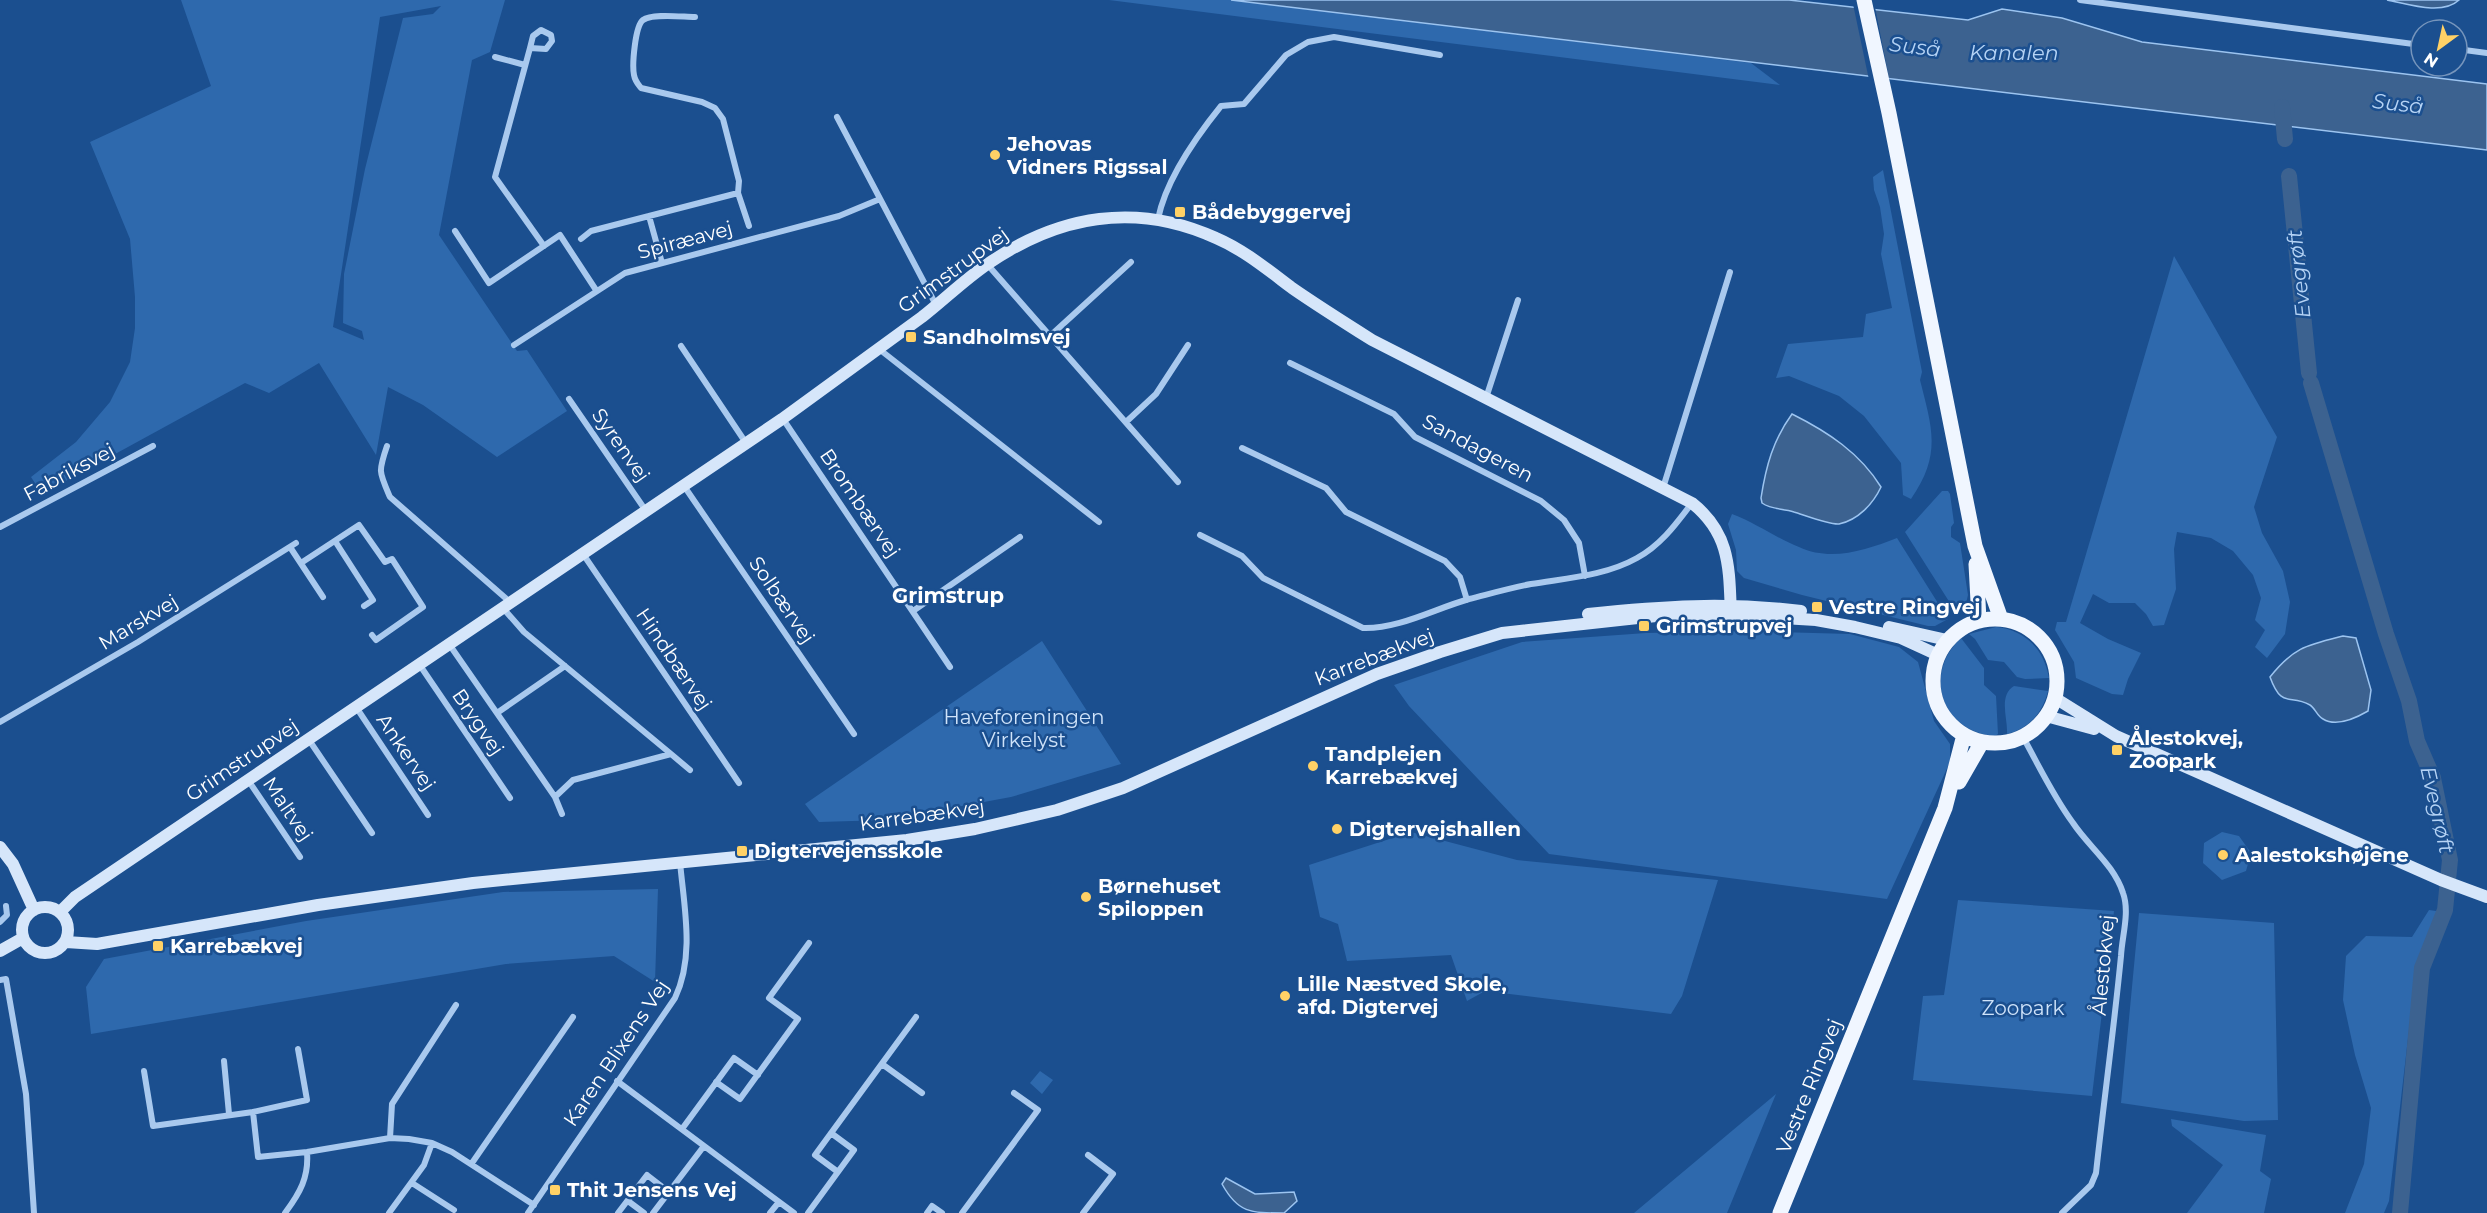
<svg xmlns="http://www.w3.org/2000/svg" width="2487" height="1213" font-family="Montserrat,sans-serif">
<style>
.green{fill:#2e69ad;fill-rule:evenodd}
.water{fill:#3c6290;stroke:#9cc4f0;stroke-width:1.5}
.pier{fill:#1b4f8f}
.lines{fill:none;stroke-linecap:round;stroke-linejoin:round}
.river{stroke:#3c6290;stroke-width:16}
.street{stroke:#a9c9ee;stroke-width:6}
.secondary{stroke:#d6e6fa;stroke-width:12}
.primary{stroke:#f0f6ff;stroke-width:15}
.poi-dot{fill:#ffd166;stroke:#1b4f8f;stroke-width:2}
.labels{text-anchor:middle;stroke-width:5;stroke-linejoin:round;paint-order:stroke}
.poi-label{font-size:20px;font-weight:bold;fill:#fff;stroke:#1b4f8f;text-anchor:start}
.street-label{font-size:20px;fill:#fff;stroke:#1b4f8f}
.park-label{font-size:20px;fill:#cfe3fa;stroke:#1b4f8f}
.water-label{font-size:21px;font-style:italic;fill:#b5d3f5;stroke:#1b4f8f}
.neighbourhood-label{font-size:21px;font-weight:bold;fill:#fff;stroke:#1b4f8f}
</style>
<rect width="100%" height="100%" fill="#1b4f8f"/>
<path class="green" d="M 181,0 L 505,0 L 490,52 L 472,60 L 439,235 L 517,351 L 527,350 L 567,411 L 497,457 L 423,405 L 388,387 L 376,455 L 319,363 L 269,393 L 245,383 L 42,494 L 31,477 L 76,442 L 110,402 L 130,362 L 135,328 L 135,297 L 130,239 L 90,142 L 211,86 ZM 441,6 L 433,14 L 403,18 L 365,169 L 344,274 L 343,323 L 362,331 L 364,340 L 333,327 L 380,17 Z
M 1109,0 L 1230,0 L 1751,63 L 1780,85 Z
M 1883,170 L 1922,372 L 1920,380 C 1932,428 1942,454 1911,499 L 1903,495 L 1901,463 L 1864,416 L 1839,396 L 1789,376 L 1776,378 L 1788,344 L 1863,337 L 1866,314 L 1892,308 L 1881,254 L 1884,234 L 1880,207 L 1874,190 L 1873,177 Z
M 2174,256 L 2277,437 L 2254,507 L 2262,533 L 2283,571 L 2290,602 L 2285,634 L 2267,658 L 2255,647 L 2265,630 L 2255,620 L 2261,598 L 2253,575 L 2233,551 L 2211,538 L 2177,532 L 2174,549 L 2176,589 L 2164,625 L 2153,626 L 2146,614 L 2135,603 L 2109,603 L 2093,594 L 2080,623 L 2108,639 L 2141,653 L 2128,679 L 2123,695 L 2112,694 L 2076,678 L 2074,662 L 2055,630 L 2057,622 L 2066,622 Z
M 1942,491 L 1948,491 L 1950,494 L 1954,523 L 1951,527 L 1951,537 L 1960,543 L 1968,595 L 1964,612 L 1957,614 L 1905,532 Z
M 1732,514 C 1756,523 1776,538 1799,547 C 1831,562 1866,550 1897,538 L 1948,619 L 1935,626 L 1928,626 L 1802,595 L 1744,578 L 1737,571 L 1736,550 L 1728,524 Z
M 1996,627 C 2025,630 2044,649 2049,678 L 2025,679 L 2017,677 L 2004,662 L 1988,660 L 1975,639 L 1969,634 Z
M 1745,631 L 1850,634 L 1899,647 L 1918,662 L 1934,721 L 1950,744 L 1950,762 L 1887,899 L 1549,854 L 1409,706 L 1394,685 L 1522,642 L 1646,633 Z
M 1961,638 L 1984,668 L 1984,685 L 1996,696 L 1998,734 L 1995,736 C 1942,732 1922,674 1961,638 Z
M 1042,641 L 1121,764 L 1011,797 L 886,820 L 819,822 L 805,804 Z
M 2014,686 L 2048,691 C 2043,712 2029,729 2007,734 C 2008,718 1998,696 2014,686 Z
M 1411,832 L 1517,860 L 1718,880 L 1682,996 L 1671,1014 L 1485,991 L 1467,1001 L 1451,955 L 1347,961 L 1338,924 L 1320,917 L 1309,865 Z
M 2222,832 L 2239,836 L 2251,853 L 2246,871 L 2222,880 L 2203,863 L 2204,843 Z
M 658,889 L 655,982 L 614,956 L 506,964 L 91,1034 L 86,987 L 104,959 L 306,921 L 503,892 Z
M 1958,900 L 2114,911 L 2092,1096 L 1913,1080 L 1923,996 L 1944,995 Z
M 2429,910 L 2436,911 L 2436,918 L 2416,970 L 2389,1201 L 2384,1213 L 2345,1213 L 2364,1164 L 2371,1108 L 2355,1055 L 2343,1000 L 2346,956 L 2366,936 L 2412,937 Z
M 2139,913 L 2274,923 L 2278,1120 L 2244,1121 L 2121,1103 Z
M 1040,1071 L 1053,1080 L 1042,1094 L 1030,1083 Z
M 1776,1094 L 1727,1213 L 1634,1213 Z
M 2171,1119 L 2266,1135 L 2260,1171 L 2271,1179 L 2264,1213 L 2187,1213 L 2223,1165 L 2172,1126 Z"/>
<path class="water" d="M 1231,0 L 1789,0 L 1968,20 L 2002,9 L 2062,18 L 2142,42 L 2487,84 L 2487,150 Z
M 2387,0 L 2459,0 C 2442,16 2408,4 2387,0 Z
M 1792,414 C 1828,432 1860,453 1881,487 C 1873,504 1858,520 1839,524 C 1830,525 1804,515 1794,512 C 1782,508 1772,510 1762,503 L 1761,498 C 1766,466 1773,440 1792,414 Z
M 2343,636 L 2356,638 L 2371,690 L 2368,711 C 2356,718 2336,727 2323,719 C 2317,716 2315,708 2310,705 C 2290,693 2282,710 2270,677 C 2294,647 2307,645 2343,636 Z
M 1226,1178 L 1255,1194 L 1294,1192 L 1297,1201 L 1284,1213 C 1250,1213 1238,1213 1222,1184 Z"/>
<path class="pier" d="M 1853,4 L 1875,7 L 1890,83 L 1869,80 Z"/>
<g class="lines">
<path class="river" d="M 2282,107 L 2285,139
M 2289,176 L 2309,373
M 2311,383 L 2386,634 L 2409,701 L 2417,741 L 2433,778 L 2450,860 L 2445,910 L 2422,968 L 2400,1213"/>
<path class="street" d="M 2080,0 L 2421,45
M 530,48 L 546,49 L 552,41 L 551,35 L 541,30 L 533,36 L 530,48 L 495,177 L 544,246
M 2457,49 L 2487,53
M 495,57 L 525,65
M 837,117 L 936,305
M 738,193 L 749,226
M 649,216 L 662,263
M 1158,219 C 1166,179 1196,137 1221,106 L 1244,104 L 1286,55 L 1308,42 L 1334,37 L 1440,55
M 455,231 L 489,283 L 560,235 L 596,290
M 581,239 L 591,231 L 738,193 L 739,181 L 723,119 L 715,108 L 702,102 L 641,88 C 637,83 635,81 634,75 C 632,65 635,26 643,20 C 652,13 683,17 695,17
M 987,264 L 1178,482
M 1050,336 L 1131,262
M 514,345 L 625,273 L 839,216 L 880,199
M 681,346 L 746,443
M 879,349 L 1099,522
M 1290,363 L 1394,414 L 1415,437 L 1541,501 L 1564,520 L 1579,543 L 1585,576
M 1486,398 L 1518,300
M 569,399 L 646,511
M 783,419 L 950,667
M 1126,422 L 1156,394 L 1188,345
M 387,446 C 378,472 379,472 390,497 L 510,602
M 1242,448 L 1326,488 L 1346,512 L 1445,561 L 1460,577 L 1467,600
M 684,486 L 854,734
M 1663,488 L 1730,272
M 0,527 L 153,446
M 1200,535 L 1242,556 L 1263,578 L 1363,628 C 1399,629 1434,609 1469,599 C 1489,594 1510,588 1531,584 C 1567,578 1605,576 1637,558 C 1661,545 1676,524 1692,503
M 335,541 L 373,600 L 364,606
M 290,547 L 323,597
M 583,554 L 739,783
M 301,563 L 359,525 L 385,562 L 392,559 L 423,607 L 376,640 L 372,635
M 913,611 L 1020,537
M 449,644 L 555,797 L 573,780 L 671,754 L 524,632 L 502,607
M 419,664 L 510,798
M 356,707 L 428,815
M 497,713 L 565,666
M 0,722 L 138,642 L 296,543
M 2023,737 C 2039,766 2053,796 2073,823 C 2089,847 2114,865 2123,893 C 2130,912 2122,936 2121,956 C 2114,1028 2104,1100 2096,1173 L 2091,1185 L 2062,1213
M 309,740 L 372,833
M 671,754 L 690,770
M 248,780 L 300,857
M 555,797 L 562,814
M 0,922 L 7,915 L 6,906
M 0,980 L 6,979 L 26,1094 L 34,1213
M 224,1061 L 229,1114
M 882,1064 L 922,1093
M 144,1071 L 153,1126 L 253,1112 L 258,1157 L 307,1152 L 390,1138 L 409,1139 L 432,1143 L 452,1152 L 534,1205
M 617,1081 L 794,1213
M 716,1082 L 740,1099 L 798,1019 L 769,998 L 809,943
M 253,1112 L 307,1100 L 298,1049
M 682,1129 L 734,1058 L 758,1075
M 390,1138 L 392,1104 L 456,1005
M 472,1163 L 573,1017
M 838,1172 L 815,1155 L 916,1017
M 412,1183 L 454,1210
M 628,1201 L 644,1213
M 285,1213 C 300,1193 309,1177 307,1152
M 389,1213 L 424,1165 L 432,1143
M 528,1213 L 675,998 C 695,956 684,907 680,862
M 618,1213 L 647,1175 L 669,1192
M 653,1213 L 704,1146
M 770,1213 L 779,1202
M 808,1213 L 854,1150 L 831,1133
M 927,1213 L 932,1206 L 942,1213
M 962,1213 L 1038,1110 L 1014,1093
M 1083,1213 L 1113,1174 L 1088,1155"/>
<path class="secondary" d="M 1588,614 C 1662,606 1727,602 1801,611
M 1889,627 L 1947,640
M 2055,698 L 2116,736 L 2441,880 L 2487,897
M 2046,716 L 2094,729
M 0,847 L 13,864 L 34,910
M22 930a23 23 0 1 1 46 0a23 23 0 1 1-46 0Z
M 60,912 L 75,897 L 782,419 C 829,385 876,351 922,317 C 944,300 965,279 989,263 C 1060,215 1137,202 1216,238 C 1244,250 1268,270 1292,288 C 1318,306 1345,323 1372,340 L 1692,503 C 1731,534 1729,569 1731,615
M 66,942 L 97,944 L 318,905 L 473,883 L 907,840 L 975,829 L 1057,810 L 1123,788 L 1377,674 L 1440,652 L 1502,633 L 1656,616 L 1731,615 L 1816,620 L 1855,627 L 1901,638 L 1938,655
M 0,951 L 23,938"/>
<path class="primary" d="M 1864,0 L 1889,113 L 1975,546 L 2001,619
M 1976,564 L 1979,620
M1933 681a62 62 0 1 1 124 0a62 62 0 1 1-124 0Z
M 1959,782 L 1982,742
M 1780,1213 L 1945,808 L 1964,735"/>
</g>
<g class="poi-dot">
<circle cx="995" cy="155" r="6"/>
<rect x="1174" y="206" width="12" height="12" rx="3"/>
<rect x="905" y="331" width="12" height="12" rx="3"/>
<rect x="1811" y="601" width="12" height="12" rx="3"/>
<rect x="1638" y="620" width="12" height="12" rx="3"/>
<rect x="2111" y="744" width="12" height="12" rx="3"/>
<circle cx="1313" cy="766" r="6"/>
<circle cx="1337" cy="829" r="6"/>
<rect x="736" y="845" width="12" height="12" rx="3"/>
<circle cx="2223" cy="855" r="6"/>
<circle cx="1086" cy="897" r="6"/>
<rect x="152" y="940" width="12" height="12" rx="3"/>
<circle cx="1285" cy="996" r="6"/>
<rect x="549" y="1184" width="12" height="12" rx="3"/>
</g>
<g class="labels">
<g class="poi-label">
<text x="1007" y="151">Jehovas<tspan x="1007" dy="23">Vidners Rigssal</tspan></text>
<text x="1192" y="219">Bådebyggervej</text>
<text x="923" y="344">Sandholmsvej</text>
<text x="1829" y="614">Vestre Ringvej</text>
<text x="1656" y="633">Grimstrupvej</text>
<text x="2129" y="745">Ålestokvej,<tspan x="2129" dy="23">Zoopark</tspan></text>
<text x="1325" y="761">Tandplejen<tspan x="1325" dy="23">Karrebækvej</tspan></text>
<text x="1349" y="836">Digtervejshallen</text>
<text x="754" y="858">Digtervejensskole</text>
<text x="2235" y="862">Aalestokshøjene</text>
<text x="1098" y="893">Børnehuset<tspan x="1098" dy="23">Spiloppen</tspan></text>
<text x="170" y="953">Karrebækvej</text>
<text x="1297" y="991">Lille Næstved Skole,<tspan x="1297" dy="23">afd. Digtervej</tspan></text>
<text x="567" y="1197">Thit Jensens Vej</text>
</g>
<g class="street-label">
<text transform="translate(685 240) rotate(-15)" y="7">Spiræavej</text>
<text transform="translate(953 270) rotate(-36)" y="7">Grimstrupvej</text>
<text transform="translate(621 445) rotate(55)" y="7">Syrenvej</text>
<text transform="translate(1478 448) rotate(28)" y="7">Sandageren</text>
<text transform="translate(69 472) rotate(-28)" y="7">Fabriksvej</text>
<text transform="translate(860 503) rotate(56)" y="7">Brombærvej</text>
<text transform="translate(782 600) rotate(56)" y="7">Solbærvej</text>
<text transform="translate(138 622) rotate(-31)" y="7">Marskvej</text>
<text transform="translate(1374 657) rotate(-21)" y="7">Karrebækvej</text>
<text transform="translate(674 659) rotate(56)" y="7">Hindbærvej</text>
<text transform="translate(478 722) rotate(56)" y="7">Brygvej</text>
<text transform="translate(406 752) rotate(56)" y="7">Ankervej</text>
<text transform="translate(242 760) rotate(-34)" y="7">Grimstrupvej</text>
<text transform="translate(288 809) rotate(56)" y="7">Maltvej</text>
<text transform="translate(922 815) rotate(-8)" y="7">Karrebækvej</text>
<text transform="translate(2103 965) rotate(-85)" y="7">Ålestokvej</text>
<text transform="translate(616 1053) rotate(-56)" y="7">Karen Blixens Vej</text>
<text transform="translate(1809 1086) rotate(-68)" y="7">Vestre Ringvej</text>
</g>
<g class="park-label">
<text x="1024" y="724">Haveforeningen<tspan x="1024" dy="23">Virkelyst</tspan></text>
<text x="2023" y="1015">Zoopark</text>
</g>
<g class="water-label">
<text transform="translate(1915 47) rotate(7)" y="7">Suså</text>
<text x="2014" y="60">Kanalen</text>
<text transform="translate(2398 104) rotate(7)" y="7">Suså</text>
<text transform="translate(2299 274) rotate(-96)" y="7">Evegrøft</text>
<text transform="translate(2437 810) rotate(77)" y="7">Evegrøft</text>
</g>
<g class="neighbourhood-label">
<text x="948" y="603">Grimstrup</text>
</g>
</g>
<g transform="translate(2439 48) rotate(213)"><circle r="28" fill="#1b4f8f" stroke="#7695bc" stroke-width="1.5"/>
<path d="M0-4.5L10 22L0 15L-10 22Z" fill="#ffd166"/>
<text y="-9" font-size="16" font-weight="bold" text-anchor="middle" fill="#ffffff">N</text>
</g>
</svg>
